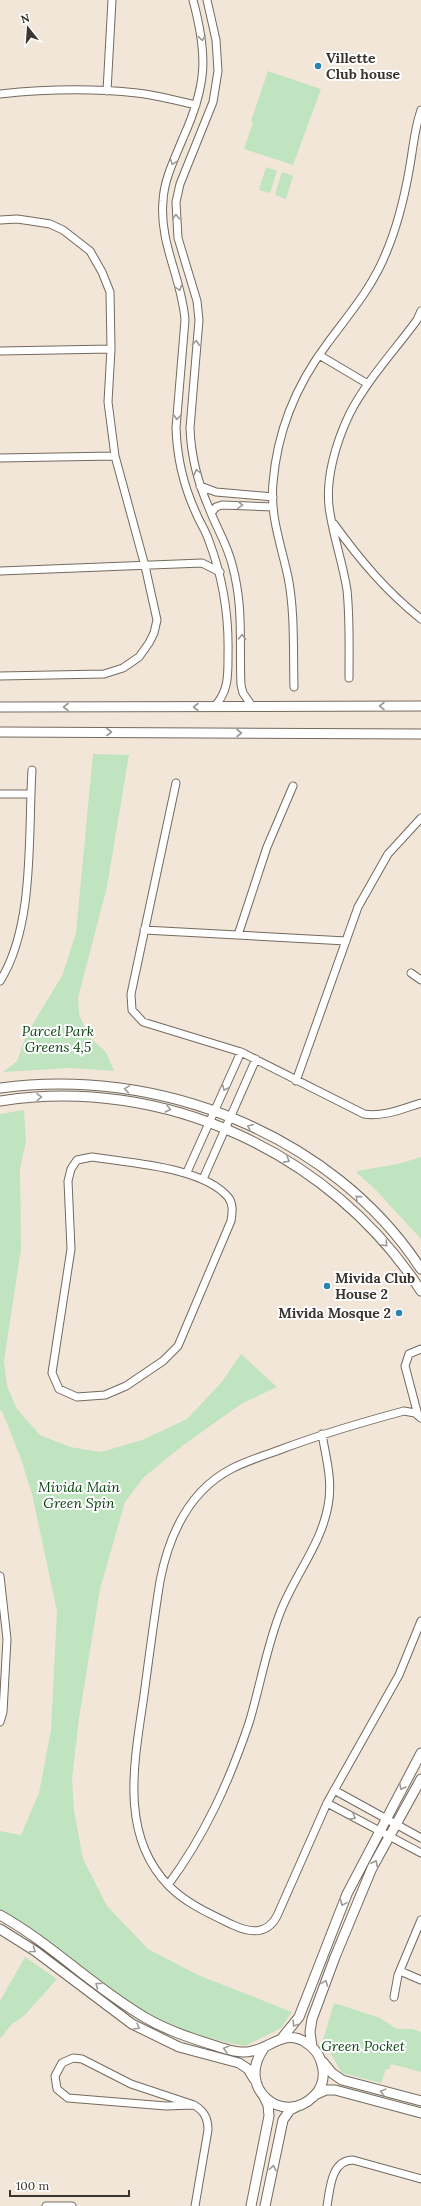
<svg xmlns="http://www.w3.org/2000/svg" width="421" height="2206" font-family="Lora,serif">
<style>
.green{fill:#c0e4c0}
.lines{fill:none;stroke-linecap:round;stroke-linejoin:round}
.minor-casing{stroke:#746a5f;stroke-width:9}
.tertiary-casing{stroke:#746a5f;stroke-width:11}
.minor{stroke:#fff;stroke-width:7}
.tertiary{stroke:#fff;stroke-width:9}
.oneway{stroke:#9c9a97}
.poi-dot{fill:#2984b1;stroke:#fff;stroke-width:1.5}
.labels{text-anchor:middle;stroke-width:4;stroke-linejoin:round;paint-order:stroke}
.poi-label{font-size:14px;font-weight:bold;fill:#39352f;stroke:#fff;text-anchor:start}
.park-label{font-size:14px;font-style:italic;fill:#003e07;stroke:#fff}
</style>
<rect width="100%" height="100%" fill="#f2e6d9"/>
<path class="green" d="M 268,71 L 321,89 L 293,165 L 244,149 L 253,122 L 251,121 Z
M 266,167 L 277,171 L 270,193 L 259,190 Z
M 282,172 L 293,176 L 286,199 L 275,195 Z
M 93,754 L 129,755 L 107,887 L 78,998 L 79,1014 L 89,1037 L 106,1052 L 114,1071 L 70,1068 L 3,1072 L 17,1061 L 26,1035 L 62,976 L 76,933 Z
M 24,1110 L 26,1141 L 20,1169 L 21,1249 L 4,1361 L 7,1386 L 17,1409 L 40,1435 L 70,1447 L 101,1452 L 142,1440 L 187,1419 L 221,1383 L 241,1354 L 277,1387 L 241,1404 L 182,1446 L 143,1478 L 125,1502 L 100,1589 L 79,1718 L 72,1779 L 74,1811 L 83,1859 L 107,1906 L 148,1949 L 198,1975 L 292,2012 L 281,2028 L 245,2046 C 197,2037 150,2020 110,1992 C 73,1965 41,1933 0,1911 L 0,1831 L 21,1835 L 39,1793 L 51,1730 L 57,1611 L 32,1494 L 20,1456 L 2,1411 L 0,1411 L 0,1114 Z
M 421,1157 L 421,1239 L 374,1188 L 357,1173 L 357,1171 L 398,1164 Z
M 25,1957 L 57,1979 L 25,2015 L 11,2025 L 0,2039 L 0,2001 Z
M 334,2003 L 380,2018 L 397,2029 L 413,2029 L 421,2032 L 421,2072 L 391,2064 L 389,2069 L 386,2069 L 381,2083 L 342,2073 L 323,2040 Z"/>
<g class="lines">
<g class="minor-casing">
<path id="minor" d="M 193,0 C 208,56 207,85 183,138 C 175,158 164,179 163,201 C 159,243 182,279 185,320 L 176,428 C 177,457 184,487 196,513 C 200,523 206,531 209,541 C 223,578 229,614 228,654 C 228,675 229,691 214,707
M 207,0 L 216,40 L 218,71 L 213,102 L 180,184 L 176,202 L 178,238 L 197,301 L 199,320 L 190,428 C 191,456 198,483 209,508 C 216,527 227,544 232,564 C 244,608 239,641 241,685 L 243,693 L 252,706
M 107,91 L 112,0
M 0,94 C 46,89 91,88 137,93 C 157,95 177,101 196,105
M 0,220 L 17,219 L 31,221 L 50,224 L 63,230 L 90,251 L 102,272 L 110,292 L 111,349 L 108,402 L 115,456 L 145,566 L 157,620 L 154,633 L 149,643 L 139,657 L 123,668 L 104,674 L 0,676
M 0,351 L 111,349
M 319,355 L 368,384
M 0,458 L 115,456
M 200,486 L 216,492 L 273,497
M 211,513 L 216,507 L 222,505 L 273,507
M 334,524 C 360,560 386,591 421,619
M 0,571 L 202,563 L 220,572
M 349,678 C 349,649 350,619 347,590 C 343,564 334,539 330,513 C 324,481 336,442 350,413 C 367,380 395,350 417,320 L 421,311
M 294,687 C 293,651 295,612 288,577 C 281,544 270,517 273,483 C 277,432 297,384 327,344 C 349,314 372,288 386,253 C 397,227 404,199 409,171 C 413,150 414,130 421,110
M 176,783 L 131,994 L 132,1010 L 143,1022 L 241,1052 L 364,1114 C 384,1117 402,1109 421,1103
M 0,794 L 31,794
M 144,930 L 346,941
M 238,935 L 267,847 L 293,786
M 411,973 L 421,980
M 0,981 C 35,926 28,834 32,770
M 296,1081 L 358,907 L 388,854 L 421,818
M 92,1157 C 130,1163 203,1167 228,1197 C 234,1204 232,1214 231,1221 L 178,1346 L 163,1361 L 126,1386 L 105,1395 L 77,1397 L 59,1389 L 52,1373 L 71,1249 L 68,1181 L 71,1169 L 77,1160 Z
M 187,1172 L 241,1052
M 203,1179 L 256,1059
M 418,1415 L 405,1366 L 409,1354 L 421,1349
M 421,1418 L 415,1413 L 404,1411 C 363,1422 322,1434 282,1449 C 266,1455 249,1460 233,1468 C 189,1490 169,1535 160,1581 C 154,1619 149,1657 144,1695 C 135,1759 118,1834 169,1886 C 187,1904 210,1914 233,1925 C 250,1933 267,1935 277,1916 L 327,1803 L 399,1675 L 421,1621
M 0,1576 L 7,1639 L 3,1712 L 0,1722
M 334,1790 L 421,1838
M 327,1803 L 421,1853
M 168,1885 C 205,1835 229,1782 249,1723 C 260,1687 266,1649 280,1613 C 294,1576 321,1545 328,1506 C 333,1481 326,1458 322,1434
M 400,1971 L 421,1980
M 394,1997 L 398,1975 L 421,1920
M 194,2105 L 166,2106 L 68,2098 L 57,2089 L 55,2076 L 62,2063 L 73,2058 L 82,2059 L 131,2084 L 194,2105 C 204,2111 208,2118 208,2130 L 195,2206
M 46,2206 L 72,2206
M 327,2206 C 330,2189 331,2160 353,2160 L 421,2179"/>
</g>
<g class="tertiary-casing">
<path id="tertiary" d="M 0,707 L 421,706
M 0,732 L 421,734
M 0,1088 C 157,1066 333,1134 421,1269
M 0,1101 C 163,1075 332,1153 421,1291
M 0,1915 C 52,1944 94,1988 146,2018 C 168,2031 194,2039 219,2047 C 229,2050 241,2054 252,2051 C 270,2048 285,2029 305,2042 C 324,2053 330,2080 314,2096 C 283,2127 235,2088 264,2048
M 0,1929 L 35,1951 L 132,2024 L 179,2047 L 239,2063 L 248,2069 L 254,2079
M 282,2038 L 299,2017 L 347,1894 L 421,1753
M 312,2047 L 310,2032 L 312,2019 L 335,1957 L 372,1868 L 421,1779
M 323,2062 L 332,2073 L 342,2080 L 421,2101
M 315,2095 L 326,2090 L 335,2090 L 421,2113
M 251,2206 L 269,2116 L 268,2105 L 264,2097
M 265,2206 L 283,2120 L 290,2110 L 298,2106"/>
</g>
<use href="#minor" class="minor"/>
<use href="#tertiary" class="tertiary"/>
</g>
<defs><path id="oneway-chevron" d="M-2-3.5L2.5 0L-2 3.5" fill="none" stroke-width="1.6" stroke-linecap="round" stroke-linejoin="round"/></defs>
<g class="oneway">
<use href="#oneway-chevron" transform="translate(202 38) rotate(81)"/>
<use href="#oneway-chevron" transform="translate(173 162) rotate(111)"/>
<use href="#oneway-chevron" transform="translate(176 217) rotate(-91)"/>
<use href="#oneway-chevron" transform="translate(179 288) rotate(73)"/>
<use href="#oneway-chevron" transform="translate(196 343) rotate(-86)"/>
<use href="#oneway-chevron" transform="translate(177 417) rotate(94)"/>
<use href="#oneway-chevron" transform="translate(197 472) rotate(-105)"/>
<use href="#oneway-chevron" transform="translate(240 505) rotate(3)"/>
<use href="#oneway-chevron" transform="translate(242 637) rotate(-89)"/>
<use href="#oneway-chevron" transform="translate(382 706) rotate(-180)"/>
<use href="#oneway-chevron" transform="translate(66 707) rotate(180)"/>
<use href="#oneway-chevron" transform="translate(196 707) rotate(180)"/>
<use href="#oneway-chevron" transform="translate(109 732)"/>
<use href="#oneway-chevron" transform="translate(239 733)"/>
<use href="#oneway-chevron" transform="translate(225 1088) rotate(114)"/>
<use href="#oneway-chevron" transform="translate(127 1089) rotate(-171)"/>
<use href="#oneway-chevron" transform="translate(39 1097) rotate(-3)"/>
<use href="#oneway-chevron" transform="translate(168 1109) rotate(14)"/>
<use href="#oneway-chevron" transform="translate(250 1127) rotate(-156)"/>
<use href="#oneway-chevron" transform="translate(287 1160) rotate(29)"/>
<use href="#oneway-chevron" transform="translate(358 1198) rotate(-138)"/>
<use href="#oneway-chevron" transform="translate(385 1244) rotate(47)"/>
<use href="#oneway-chevron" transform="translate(402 1787) rotate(119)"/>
<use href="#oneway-chevron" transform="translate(353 1817) rotate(28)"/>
<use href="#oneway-chevron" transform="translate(375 1863) rotate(-63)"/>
<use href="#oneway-chevron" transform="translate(343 1903) rotate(114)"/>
<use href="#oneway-chevron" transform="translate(33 1950) rotate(35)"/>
<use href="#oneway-chevron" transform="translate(325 1983) rotate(-70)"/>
<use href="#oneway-chevron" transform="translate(98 1985) rotate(-142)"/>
<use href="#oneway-chevron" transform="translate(295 2024) rotate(123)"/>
<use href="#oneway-chevron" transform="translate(137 2027) rotate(30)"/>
<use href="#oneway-chevron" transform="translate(226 2049) rotate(-165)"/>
<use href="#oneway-chevron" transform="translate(383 2092) rotate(-165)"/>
<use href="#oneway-chevron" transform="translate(273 2168) rotate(-79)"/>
</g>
<g class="poi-dot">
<circle cx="318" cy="66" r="4"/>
<circle cx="327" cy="1286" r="4"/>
<circle cx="399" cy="1313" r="4"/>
</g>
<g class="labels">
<g class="poi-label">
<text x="326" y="63">Villette<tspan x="326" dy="16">Club house</tspan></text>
<text x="335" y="1283">Mivida Club<tspan x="335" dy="16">House 2</tspan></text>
<text x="391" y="1318" text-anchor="end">Mivida Mosque 2</text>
</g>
<g class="park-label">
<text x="58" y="1036">Parcel Park<tspan x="58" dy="16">Greens 4,5</tspan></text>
<text x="79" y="1492">Mivida Main<tspan x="79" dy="16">Green Spin</tspan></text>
<text x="363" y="2051">Green Pocket</text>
</g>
</g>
<g transform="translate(28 28) rotate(343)" stroke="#ffffff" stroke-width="3" paint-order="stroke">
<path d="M0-3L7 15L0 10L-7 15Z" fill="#39352f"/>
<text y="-6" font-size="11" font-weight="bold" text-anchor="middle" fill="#39352f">N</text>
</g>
<path d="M10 2190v6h119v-6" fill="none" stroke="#39352f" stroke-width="2"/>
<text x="16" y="2190" font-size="12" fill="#39352f" stroke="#ffffff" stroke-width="3" paint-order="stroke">100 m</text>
</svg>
